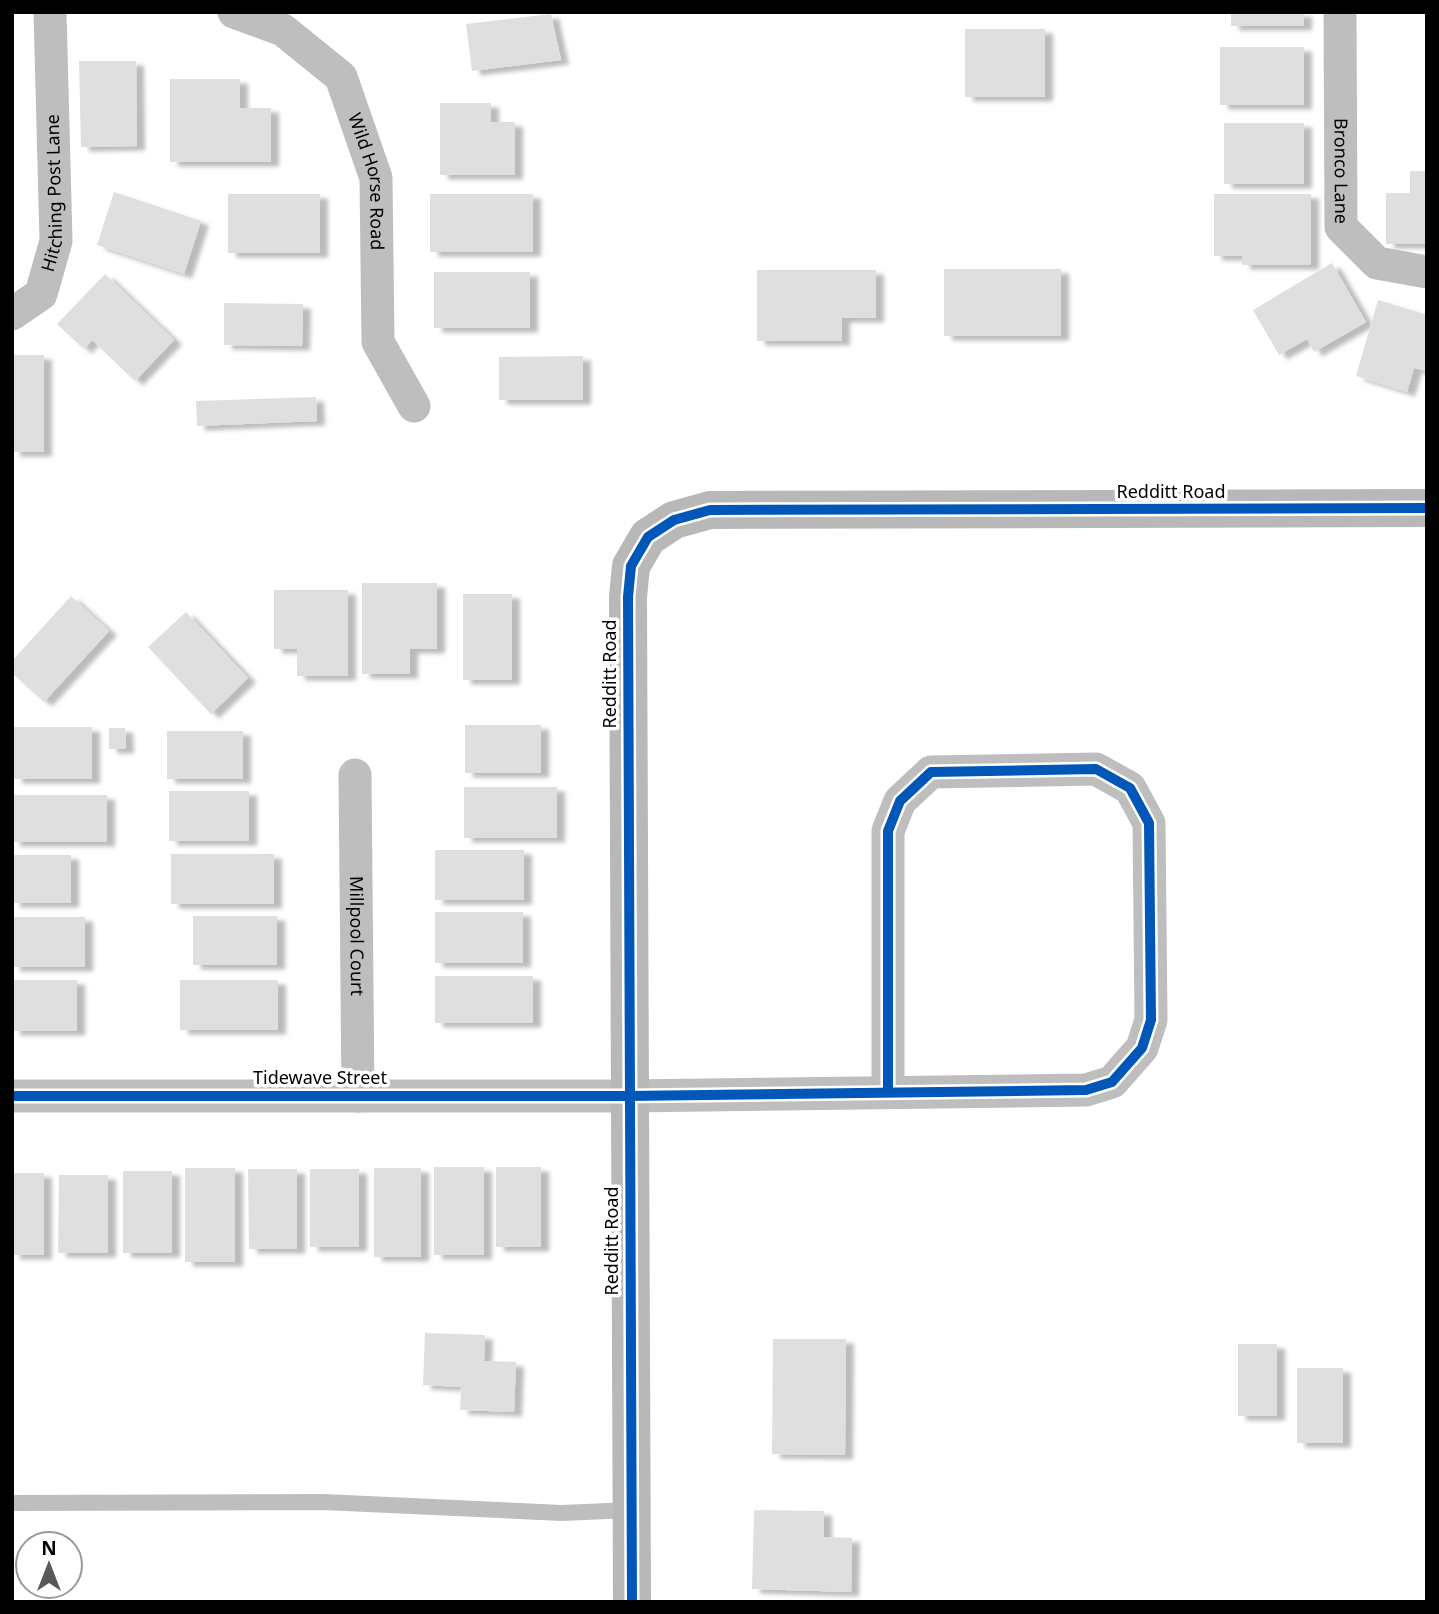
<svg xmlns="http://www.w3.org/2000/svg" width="1439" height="1614" font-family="'Noto Sans',sans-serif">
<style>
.building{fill:#dfdfdf;filter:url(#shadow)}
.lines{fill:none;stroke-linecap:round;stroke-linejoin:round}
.lane{stroke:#bebebe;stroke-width:16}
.street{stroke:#bebebe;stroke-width:33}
.secondary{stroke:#b8b8b8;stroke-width:38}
.cycleway-casing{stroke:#fff;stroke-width:15}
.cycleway{stroke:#0057b8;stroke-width:10}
.labels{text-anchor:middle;stroke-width:7;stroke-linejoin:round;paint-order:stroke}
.street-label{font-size:18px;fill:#000;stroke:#fff}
</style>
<defs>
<filter id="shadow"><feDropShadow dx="8" dy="4.5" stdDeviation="2" flood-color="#0004"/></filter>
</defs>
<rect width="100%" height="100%" fill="#fff"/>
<path class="building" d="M 1231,12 L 1304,12 L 1304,26 L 1231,26 Z
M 551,14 L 561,60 L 472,71 L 466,24 Z
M 965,29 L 1045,29 L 1045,97 L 965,97 Z
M 1220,47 L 1304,47 L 1304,105 L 1220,105 Z
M 79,61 L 136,61 L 137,146 L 81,147 Z
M 170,79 L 240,79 L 240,108 L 271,108 L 271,162 L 170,162 Z
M 440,103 L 491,103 L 491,122 L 515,122 L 515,175 L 440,175 Z
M 1224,123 L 1304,123 L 1304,184 L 1224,184 Z
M 1410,171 L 1427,171 L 1427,244 L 1386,244 L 1386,193 L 1410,193 Z
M 114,192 L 201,221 L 184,274 L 97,245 Z
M 228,194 L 320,194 L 320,253 L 228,253 Z
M 430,194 L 533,194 L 533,252 L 430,252 Z
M 1214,194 L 1311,194 L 1311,265 L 1242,265 L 1242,256 L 1214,256 Z
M 1332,263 L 1366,322 L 1314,352 L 1307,339 L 1279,355 L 1253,310 Z
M 944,269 L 1061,269 L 1061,336 L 944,336 Z
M 757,270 L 876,270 L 876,318 L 842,318 L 842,341 L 757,341 Z
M 434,272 L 530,272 L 530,328 L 434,328 Z
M 105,274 L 174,340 L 135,381 L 92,340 L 84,349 L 57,324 Z
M 1378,300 L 1427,315 L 1427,371 L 1414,368 L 1407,392 L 1356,376 Z
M 224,303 L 303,304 L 302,346 L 224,345 Z
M 12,355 L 44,355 L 44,452 L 12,452 Z
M 583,356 L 583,400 L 499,400 L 499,357 Z
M 316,397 L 317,421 L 197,426 L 196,401 Z
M 362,583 L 437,583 L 437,649 L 410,649 L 410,674 L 362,674 Z
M 274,590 L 348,590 L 348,676 L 297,676 L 297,649 L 274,649 Z
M 463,594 L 512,594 L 512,680 L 463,680 Z
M 71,596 L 109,631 L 44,702 L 12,673 L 12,661 Z
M 186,612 L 248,678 L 211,714 L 148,647 Z
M 465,725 L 541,725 L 541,773 L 465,773 Z
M 14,727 L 92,727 L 92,779 L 14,779 Z
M 109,728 L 125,728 L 126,749 L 109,749 Z
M 167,731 L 243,731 L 243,779 L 167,779 Z
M 464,787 L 557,787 L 557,838 L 464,838 Z
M 169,791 L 249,791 L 249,841 L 169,841 Z
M 12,795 L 107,795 L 107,842 L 12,842 Z
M 435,850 L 524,850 L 524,900 L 435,900 Z
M 171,854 L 274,854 L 274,904 L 171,904 Z
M 12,855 L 71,855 L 71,903 L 12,903 Z
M 435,912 L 523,912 L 523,963 L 435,963 Z
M 193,916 L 277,916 L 277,965 L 193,965 Z
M 12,917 L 85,917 L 85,967 L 12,967 Z
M 435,976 L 533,976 L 533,1023 L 435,1023 Z
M 12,980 L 77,980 L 77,1031 L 12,1031 Z
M 180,980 L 278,980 L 278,1030 L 180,1030 Z
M 434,1167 L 484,1167 L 484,1255 L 434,1255 Z
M 496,1167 L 541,1167 L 541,1247 L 496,1247 Z
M 185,1168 L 235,1168 L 235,1262 L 185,1262 Z
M 374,1168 L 421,1168 L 421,1257 L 374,1257 Z
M 248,1169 L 297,1169 L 297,1249 L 249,1249 Z
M 310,1169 L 359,1169 L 359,1247 L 310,1247 Z
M 123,1171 L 172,1171 L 172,1253 L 123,1253 Z
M 12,1173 L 44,1173 L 44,1255 L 12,1255 Z
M 59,1175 L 108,1175 L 108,1253 L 58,1253 Z
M 425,1333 L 485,1335 L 484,1361 L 516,1362 L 514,1412 L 460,1410 L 461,1387 L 423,1385 Z
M 773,1339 L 846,1339 L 845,1455 L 772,1454 Z
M 1238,1344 L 1277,1344 L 1277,1416 L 1238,1416 Z
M 1297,1368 L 1343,1368 L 1343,1443 L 1297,1443 Z
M 754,1510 L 824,1511 L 824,1537 L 852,1538 L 851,1592 L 752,1589 Z"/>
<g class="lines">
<path class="lane" d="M 12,1503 L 323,1502 L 562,1513 L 631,1510"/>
<g class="street">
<path id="s1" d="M 234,12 L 283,30 L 341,77 L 376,178 L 378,342 L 414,406"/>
<path id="s2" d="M 1340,12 L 1341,227 L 1377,263 L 1427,272"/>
<path id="s3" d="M 12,314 L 41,294 L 56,241 L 50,12"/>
<path id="s4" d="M 355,775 L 358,1096"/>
<path d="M 12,1096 L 628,1096 L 1086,1090 L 1112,1082 L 1142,1048 L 1151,1020 L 1149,823 L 1130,788 L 1096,769 L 931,772 L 900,801 L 888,831 L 888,1092"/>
</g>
<path class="secondary" d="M 632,1602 L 628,597 L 631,566 L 648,537 L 674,520 L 710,510 L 1427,508"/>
<g class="cycleway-casing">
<path id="cycleway" d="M 12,1096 L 628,1096 L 1086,1090 L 1112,1082 L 1142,1048 L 1151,1020 L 1149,823 L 1130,788 L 1096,769 L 931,772 L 900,801 L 888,831 L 888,1092
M 632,1602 L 628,597 L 631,566 L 648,537 L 674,520 L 710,510 L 1427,508"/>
</g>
<use href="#cycleway" class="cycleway"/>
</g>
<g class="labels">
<g class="street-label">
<text dy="6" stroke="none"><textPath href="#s2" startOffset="159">Bronco Lane</textPath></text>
<text dy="6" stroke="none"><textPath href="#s1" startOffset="236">Wild Horse Road</textPath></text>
<text dy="6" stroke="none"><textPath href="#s3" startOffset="138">Hitching Post Lane</textPath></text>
<text x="1171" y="498">Redditt Road</text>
<text transform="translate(610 674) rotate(-90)" y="6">Redditt Road</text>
<text dy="6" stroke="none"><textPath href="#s4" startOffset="161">Millpool Court</textPath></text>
<text x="320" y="1084">Tidewave Street</text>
<text transform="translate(612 1241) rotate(-90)" y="6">Redditt Road</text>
</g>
</g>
<rect width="1439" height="1614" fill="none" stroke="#000000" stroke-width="28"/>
<g transform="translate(49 1565)"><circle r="33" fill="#ffffff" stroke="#999999" stroke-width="2"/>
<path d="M0-5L12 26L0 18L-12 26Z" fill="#595959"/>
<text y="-10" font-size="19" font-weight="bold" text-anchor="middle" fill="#000000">N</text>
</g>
</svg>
